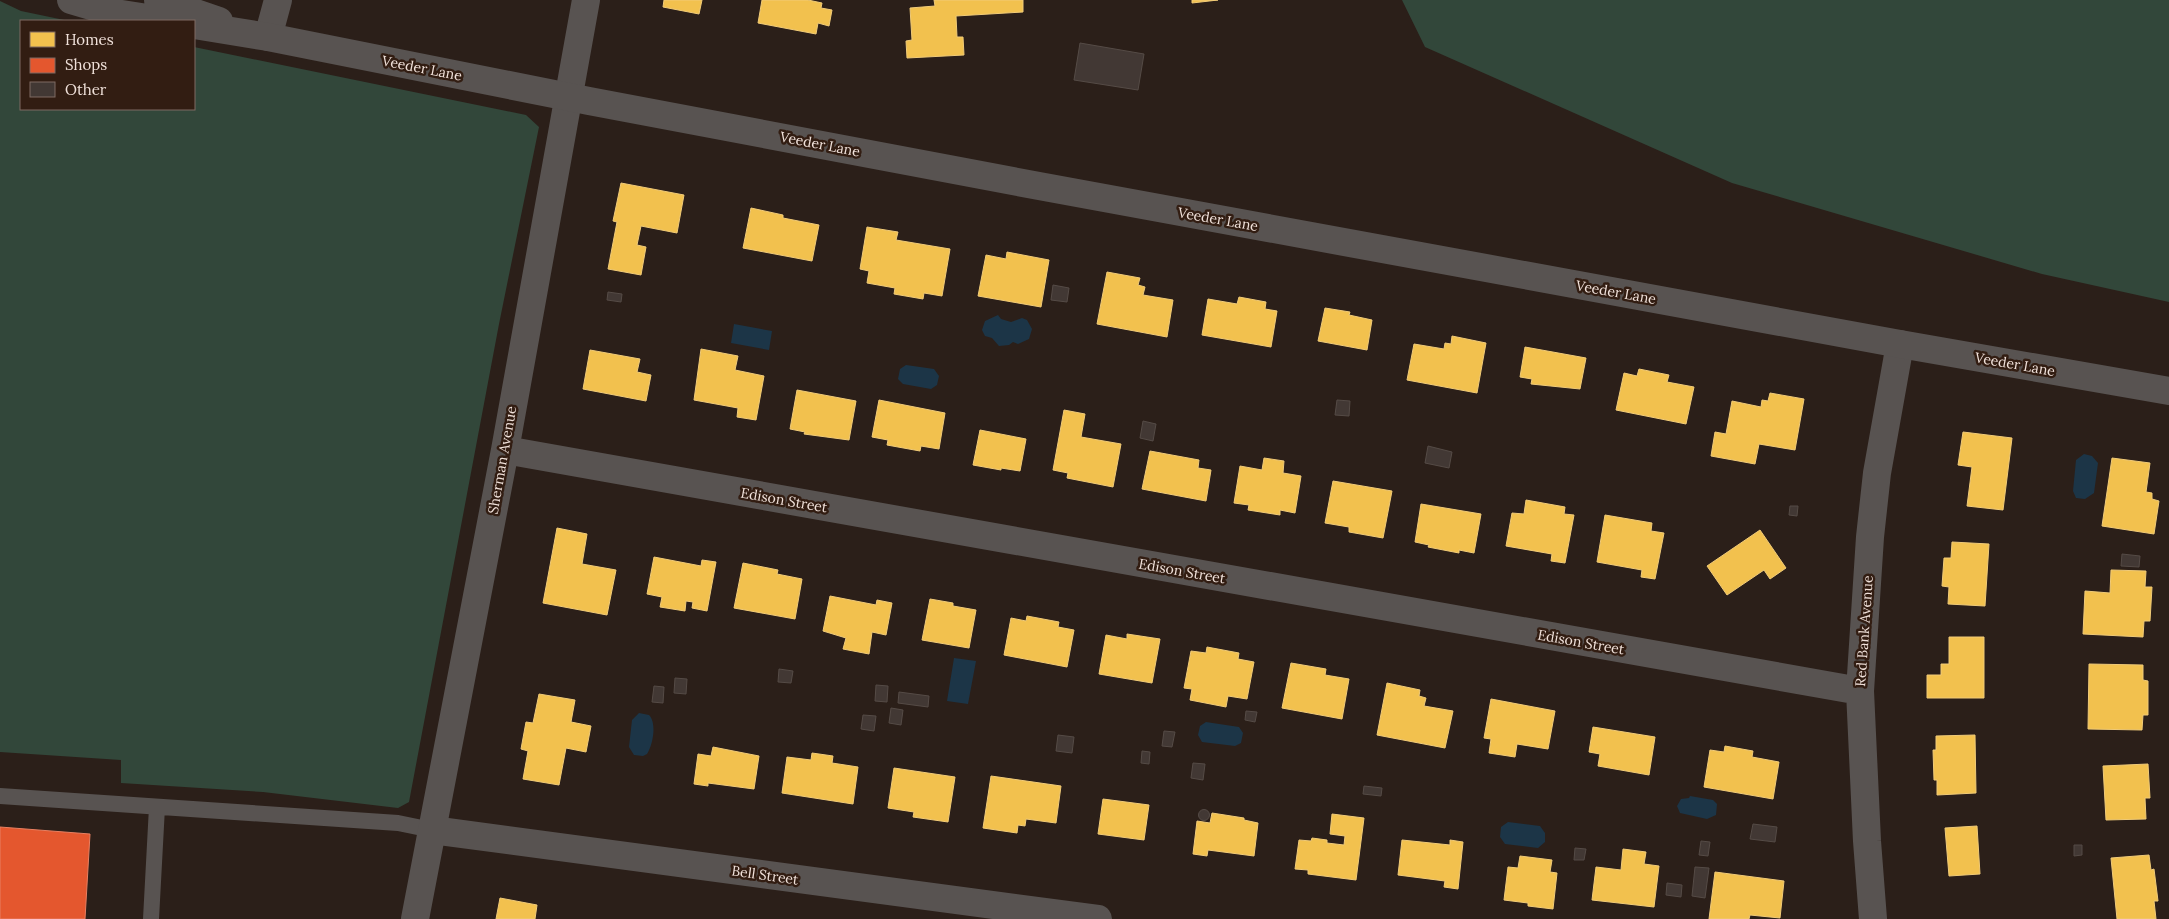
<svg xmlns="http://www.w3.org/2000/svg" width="2169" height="919" font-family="Lora,serif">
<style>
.green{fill:#32473a}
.water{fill:#1c3547}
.homes{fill:#f2c14e;stroke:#f1cb78}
.shops{fill:#e4572e;stroke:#e88062}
.building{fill:#423834;stroke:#554b46}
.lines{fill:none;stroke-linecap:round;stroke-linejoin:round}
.service{stroke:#585351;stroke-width:16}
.minor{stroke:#585351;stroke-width:28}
.tertiary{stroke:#585351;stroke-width:28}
.labels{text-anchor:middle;stroke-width:5;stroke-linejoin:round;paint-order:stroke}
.street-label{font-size:14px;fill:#f0e1da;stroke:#321d12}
</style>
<rect width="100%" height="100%" fill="#2b1f19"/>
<path class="green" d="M 1402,0 L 2169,0 L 2169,302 L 2042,274 L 1732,183 L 1425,47 Z
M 0,1 L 21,11 L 69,21 L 21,21 L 21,109 L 194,109 L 194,47 L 526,115 L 539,127 L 499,324 L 409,802 L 398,808 L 263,792 L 121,783 L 121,760 L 0,752 Z"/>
<path class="water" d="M 998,315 L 1001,319 L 1011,322 L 1022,318 L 1027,320 L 1032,329 L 1029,339 L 1018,344 L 1013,342 L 1009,345 L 999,346 L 992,338 L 985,336 L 982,330 L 985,321 Z
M 734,324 L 772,331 L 769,350 L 731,343 Z
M 906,365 L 934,369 L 939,376 L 937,385 L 931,389 L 903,384 L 898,379 L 900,369 Z
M 2084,454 L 2092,456 L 2098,463 L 2094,493 L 2085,499 L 2076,498 L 2073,491 L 2076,460 Z
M 954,658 L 976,661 L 968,704 L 947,701 Z
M 639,713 L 649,715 C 657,723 653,745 647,754 L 643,756 L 634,755 L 629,747 L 632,720 Z
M 1206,722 L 1239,727 L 1243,733 L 1241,743 L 1235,746 L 1202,742 L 1198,735 L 1200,726 Z
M 1690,796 L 1713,800 L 1717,804 L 1716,815 L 1707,819 L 1680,813 L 1677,806 L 1681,799 L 1689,798 Z
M 1508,822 L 1540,826 L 1545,833 L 1545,842 L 1538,848 L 1505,844 L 1500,837 L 1501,827 Z"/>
<path class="homes" d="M 664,0 L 702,0 L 699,14 L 663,7 Z
M 762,0 L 808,0 L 822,3 L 821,8 L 832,10 L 829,26 L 818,23 L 816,34 L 758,23 Z
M 934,0 L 1023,0 L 1023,12 L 956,16 L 957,37 L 963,37 L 964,55 L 907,58 L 906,41 L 912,40 L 910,8 L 935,6 Z
M 1192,0 L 1218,0 L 1192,3 Z
M 621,183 L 684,195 L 677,233 L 641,226 L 637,245 L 646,247 L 641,275 L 608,269 L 617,222 L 613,221 Z
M 751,208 L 783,215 L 783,218 L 819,225 L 812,261 L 743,248 Z
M 867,227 L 898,232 L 896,240 L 950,249 L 942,296 L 924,293 L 923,299 L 894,294 L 895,288 L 867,283 L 869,271 L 860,269 Z
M 1007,252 L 1049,260 L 1041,307 L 978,296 L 986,255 L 1006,259 Z
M 1107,272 L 1140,278 L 1138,285 L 1145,287 L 1143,295 L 1173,300 L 1167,337 L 1097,324 Z
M 1239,297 L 1266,302 L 1265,309 L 1277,311 L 1271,347 L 1202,335 L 1208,299 L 1237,304 Z
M 1325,308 L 1350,312 L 1349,315 L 1372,320 L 1367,350 L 1318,341 Z
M 1452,336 L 1486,343 L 1477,393 L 1407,380 L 1414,344 L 1444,349 L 1445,343 L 1451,344 Z
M 1525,347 L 1586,358 L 1580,389 L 1531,384 L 1532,379 L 1520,377 Z
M 701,349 L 738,356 L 735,370 L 764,376 L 756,420 L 737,417 L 738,408 L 694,400 Z
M 590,350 L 640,359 L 637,372 L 651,375 L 646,401 L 583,389 Z
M 1639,369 L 1669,375 L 1667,382 L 1694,387 L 1686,424 L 1616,410 L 1624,373 L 1637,376 Z
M 797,390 L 856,401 L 849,440 L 804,434 L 805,432 L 790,429 Z
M 1770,393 L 1804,399 L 1795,450 L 1759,444 L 1755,464 L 1711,456 L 1715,432 L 1726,434 L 1732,401 L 1761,407 L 1762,400 L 1768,401 Z
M 879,400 L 945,413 L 939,449 L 921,446 L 920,451 L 887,445 L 888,440 L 872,437 Z
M 1064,410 L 1085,414 L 1081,437 L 1121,444 L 1113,487 L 1067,478 L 1068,473 L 1053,470 Z
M 980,430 L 1026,439 L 1020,471 L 1001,468 L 1001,470 L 973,465 Z
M 1963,432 L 2012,438 L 2003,510 L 1967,506 L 1972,467 L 1958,465 Z
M 1150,451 L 1199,460 L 1198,468 L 1211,470 L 1206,501 L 1142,489 Z
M 1264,458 L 1284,461 L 1283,473 L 1301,476 L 1295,513 L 1280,510 L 1280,515 L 1248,510 L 1249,505 L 1234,503 L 1240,466 L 1262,470 Z
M 2112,458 L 2150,463 L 2146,492 L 2152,493 L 2152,499 L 2159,501 L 2154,534 L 2102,526 Z
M 1333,481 L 1392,491 L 1383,538 L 1349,532 L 1349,527 L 1325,523 Z
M 1526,500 L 1565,507 L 1564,514 L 1574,515 L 1565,563 L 1551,561 L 1552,554 L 1506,546 L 1512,513 L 1524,514 Z
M 1421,504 L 1481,514 L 1474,553 L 1459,550 L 1459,553 L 1428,547 L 1429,545 L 1415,542 Z
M 1605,515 L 1652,523 L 1651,531 L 1664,533 L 1655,579 L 1641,577 L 1642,570 L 1597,562 Z
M 557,528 L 587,534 L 582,564 L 616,570 L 607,615 L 543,603 Z
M 1760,530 L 1786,568 L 1770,579 L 1764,570 L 1727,595 L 1707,566 Z
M 1952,542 L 1989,544 L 1985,606 L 1948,604 L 1949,587 L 1942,586 L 1944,558 L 1951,558 Z
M 654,557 L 701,566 L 702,560 L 716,562 L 707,611 L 692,608 L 693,602 L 686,601 L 685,611 L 660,607 L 662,597 L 647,594 Z
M 743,563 L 778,570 L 777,574 L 802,579 L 795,619 L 734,608 Z
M 2111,570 L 2146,571 L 2145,587 L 2152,587 L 2150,621 L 2144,621 L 2143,637 L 2083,634 L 2085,591 L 2110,593 Z
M 830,596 L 876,605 L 877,600 L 892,603 L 886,635 L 872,632 L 869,654 L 843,649 L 846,638 L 823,631 Z
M 930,599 L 953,603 L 953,606 L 976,610 L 969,648 L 922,640 Z
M 1027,616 L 1059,622 L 1058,627 L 1074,630 L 1067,667 L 1004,655 L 1011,618 L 1026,621 Z
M 1127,634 L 1160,639 L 1152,683 L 1099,674 L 1106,635 L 1127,639 Z
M 1949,637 L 1984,637 L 1984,698 L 1927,698 L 1927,675 L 1941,675 L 1941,664 L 1949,664 Z
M 1207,647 L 1239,653 L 1238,659 L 1254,662 L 1247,699 L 1228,696 L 1226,707 L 1190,700 L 1192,689 L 1184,688 L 1191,651 L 1206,653 Z
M 1291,663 L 1326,669 L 1325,675 L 1349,679 L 1342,719 L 1282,708 Z
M 2089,664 L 2143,665 L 2143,680 L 2148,681 L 2148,715 L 2143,715 L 2142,730 L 2088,729 Z
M 1387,683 L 1420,690 L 1419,696 L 1426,698 L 1424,706 L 1453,711 L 1445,748 L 1377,735 Z
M 539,694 L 575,700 L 571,722 L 591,726 L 586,752 L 566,748 L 559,785 L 523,779 L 528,751 L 521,749 L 526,722 L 533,723 Z
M 1491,699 L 1555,711 L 1548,749 L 1517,744 L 1515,757 L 1489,753 L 1491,739 L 1484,738 Z
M 1593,727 L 1655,737 L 1649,775 L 1598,766 L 1600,754 L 1589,752 Z
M 1975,735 L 1976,793 L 1937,795 L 1937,780 L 1934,780 L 1933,750 L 1936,750 L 1936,736 Z
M 1725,746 L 1753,751 L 1752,757 L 1779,762 L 1773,799 L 1704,787 L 1710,750 L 1724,752 Z
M 713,747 L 759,756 L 754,789 L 708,783 L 708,786 L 694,784 L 698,754 L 711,756 Z
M 812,753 L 833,756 L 832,763 L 858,767 L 853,804 L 782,793 L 787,757 L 811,760 Z
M 2148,764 L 2150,798 L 2145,798 L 2146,819 L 2106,820 L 2103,766 Z
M 894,768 L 955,777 L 948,822 L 913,817 L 914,812 L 888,808 Z
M 991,776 L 1061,786 L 1056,823 L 1026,819 L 1025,826 L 1018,825 L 1017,833 L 983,828 Z
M 1103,799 L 1149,805 L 1144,840 L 1098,834 Z
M 1212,813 L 1244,818 L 1244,820 L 1258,823 L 1254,856 L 1208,850 L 1207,856 L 1193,854 L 1197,821 L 1210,823 Z
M 1332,814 L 1364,818 L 1356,880 L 1308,874 L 1308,870 L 1295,869 L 1299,840 L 1311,841 L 1312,838 L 1327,840 L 1327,843 L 1344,845 L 1345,836 L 1330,834 Z
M 1977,826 L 1980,874 L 1949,876 L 1945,828 Z
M 1402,840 L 1450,845 L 1450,840 L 1463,842 L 1458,889 L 1444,887 L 1445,881 L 1398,875 Z
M 1623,849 L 1646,852 L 1644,864 L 1659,866 L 1654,907 L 1592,900 L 1596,867 L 1621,870 Z
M 2149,855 L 2151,870 L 2154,869 L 2158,901 L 2154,901 L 2156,919 L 2117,919 L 2111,858 Z
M 1520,856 L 1552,860 L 1550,872 L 1557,873 L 1553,909 L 1528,906 L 1528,903 L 1504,900 L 1508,867 L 1518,868 Z
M 1715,872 L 1784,881 L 1780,918 L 1750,915 L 1749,919 L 1709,919 Z
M 500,898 L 537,905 L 535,919 L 496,919 Z"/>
<path class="shops" d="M 0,827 L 90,834 L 85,919 L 0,919 Z"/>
<path class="building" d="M 1080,43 L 1144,54 L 1138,90 L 1074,80 Z
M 1053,285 L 1069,288 L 1067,302 L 1051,300 Z
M 608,292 L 622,294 L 621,302 L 607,300 Z
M 1337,400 L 1350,401 L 1349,416 L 1335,415 Z
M 1143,421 L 1156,424 L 1153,441 L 1140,438 Z
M 1428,446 L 1452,452 L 1449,468 L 1425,463 Z
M 1790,506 L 1798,506 L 1797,516 L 1789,515 Z
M 2122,554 L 2140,556 L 2139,567 L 2121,566 Z
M 779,669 L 793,671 L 791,683 L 778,682 Z
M 675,678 L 687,679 L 686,694 L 674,693 Z
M 876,685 L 888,686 L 887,702 L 875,701 Z
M 654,686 L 664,687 L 663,703 L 652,702 Z
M 899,692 L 929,696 L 928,707 L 898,703 Z
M 891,708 L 903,710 L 901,725 L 889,723 Z
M 1246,711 L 1257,712 L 1255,722 L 1245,720 Z
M 863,715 L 876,716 L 874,731 L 861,729 Z
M 1164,731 L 1175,732 L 1172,747 L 1162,746 Z
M 1058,735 L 1074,737 L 1072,753 L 1056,751 Z
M 1142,751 L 1150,752 L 1149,764 L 1141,763 Z
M 1193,763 L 1205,764 L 1203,780 L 1191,778 Z
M 1364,786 L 1382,788 L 1381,796 L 1363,794 Z
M1198.5 815a5.5 5.5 0 1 1 11 0a5.5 5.5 0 1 1-11 0Z
M 1753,824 L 1777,827 L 1775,842 L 1750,839 Z
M 1701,841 L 1710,842 L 1708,856 L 1699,855 Z
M 2074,845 L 2082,845 L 2082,855 L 2074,856 Z
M 1575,848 L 1586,849 L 1584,860 L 1574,860 Z
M 1695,867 L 1709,868 L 1705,898 L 1692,896 Z
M 1667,883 L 1682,885 L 1681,897 L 1666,895 Z"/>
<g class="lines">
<path class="service" d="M 0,796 L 398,823 L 432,830
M 151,919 L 157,807"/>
<path class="minor" d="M 268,37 L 278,0
M 505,450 L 1860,691
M 432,830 L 1098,919
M 415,919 L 505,450 L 586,0
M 1873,919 L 1867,841 L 1860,691 L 1870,537 L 1877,473 L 1900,344"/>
<path class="tertiary" d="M 71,0 L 115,13 L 167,21
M 158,0 L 219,21
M 194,25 L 268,37 L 589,101 L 1039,186 L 1900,344 L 2169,391"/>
</g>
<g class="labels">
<g class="street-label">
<text transform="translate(422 68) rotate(11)" y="5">Veeder Lane</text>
<text transform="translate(820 144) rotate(11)" y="5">Veeder Lane</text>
<text transform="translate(1218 219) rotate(10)" y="5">Veeder Lane</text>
<text transform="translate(1616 292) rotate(10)" y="5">Veeder Lane</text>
<text transform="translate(2015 364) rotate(10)" y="5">Veeder Lane</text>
<text transform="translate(502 460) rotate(-80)" y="5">Sherman Avenue</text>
<text transform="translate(784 500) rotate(10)" y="5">Edison Street</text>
<text transform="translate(1182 571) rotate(10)" y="5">Edison Street</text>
<text transform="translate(1864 631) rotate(-86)" y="5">Red Bank Avenue</text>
<text transform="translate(1581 642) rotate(10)" y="5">Edison Street</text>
<text transform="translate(765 875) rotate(8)" y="5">Bell Street</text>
</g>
</g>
<rect x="20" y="20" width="175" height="90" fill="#321d12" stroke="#7e6b62"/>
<rect x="30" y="32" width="25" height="15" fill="#f2c14e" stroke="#7e6b62"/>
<text x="65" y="45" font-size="15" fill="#f0e1da">Homes</text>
<rect x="30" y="58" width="25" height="15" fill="#e4572e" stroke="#7e6b62"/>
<text x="65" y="70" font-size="15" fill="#f0e1da">Shops</text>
<rect x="30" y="82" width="25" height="15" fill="#423834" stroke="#7e6b62"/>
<text x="65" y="95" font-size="15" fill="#f0e1da">Other</text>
</svg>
